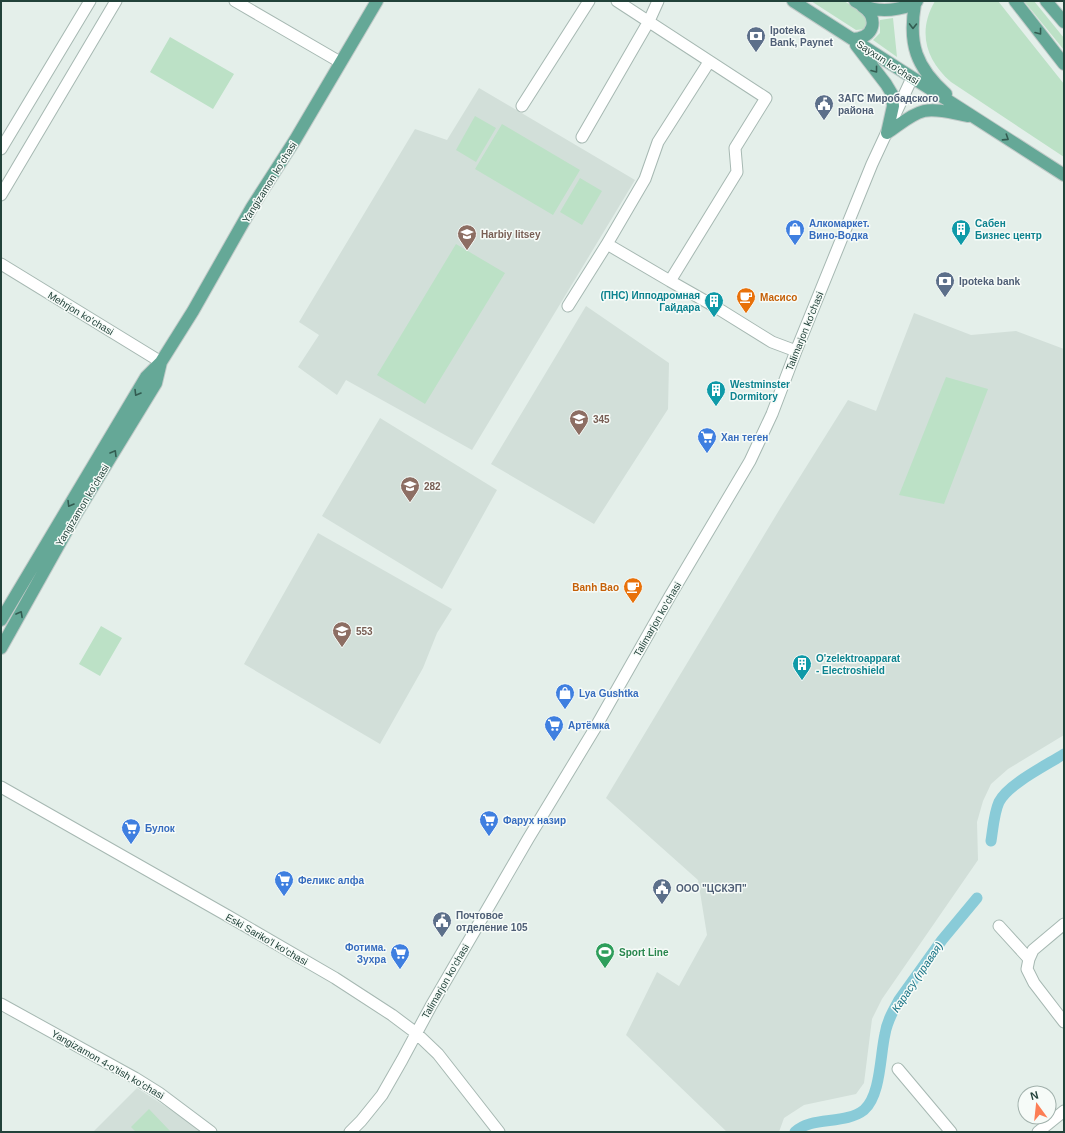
<svg xmlns="http://www.w3.org/2000/svg" width="1065" height="1133" font-family="Arial,sans-serif">
<style>
.built{fill:#d2dfd9}
.green{fill:#bce1c6}
.lines{fill:none;stroke-linecap:round;stroke-linejoin:round}
.canal{stroke:#89cbd8;stroke-width:11}
.minor-casing{stroke:#a6b8b2;stroke-width:13}
.major-casing{stroke:#c1cac8;stroke-width:14}
.minor{stroke:#fff;stroke-width:11}
.major{stroke:#65a897;stroke-width:12}
.oneway{stroke:#335c51}
.labels{text-anchor:middle;stroke-width:3;stroke-linejoin:round;paint-order:stroke}
.service-label{font-size:10px;font-weight:bold;fill:#4e5e75;stroke:#f6fbf8;text-anchor:start}
.street-label{font-size:10px;fill:#22423a;stroke:#f6fbf8}
.shop-label{font-size:10px;font-weight:bold;fill:#366cbe;stroke:#f6fbf8;text-anchor:start}
.culture-label{font-size:10px;font-weight:bold;fill:#0d838f;stroke:#f6fbf8;text-anchor:start}
.education-label{font-size:10px;font-weight:bold;fill:#785e54;stroke:#f6fbf8;text-anchor:start}
.food-label{font-size:10px;font-weight:bold;fill:#c56008;stroke:#f6fbf8;text-anchor:start}
.leisure-label{font-size:10px;font-weight:bold;fill:#27864d;stroke:#f6fbf8;text-anchor:start}
.water-label{font-size:11px;font-style:italic;fill:#167284;stroke:#f6fbf8}
</style>
<rect width="100%" height="100%" fill="#e4efea"/>
<path class="built" d="M 479,88 L 635,180 L 472,450 L 346,380 L 337,395 L 298,367 L 319,335 L 299,322 L 415,129 L 447,140 Z
M 586,306 L 669,363 L 668,409 L 594,524 L 491,464 Z
M 914,313 L 971,335 L 1016,331 L 1064,349 L 1064,735 L 1008,769 L 991,784 L 983,801 L 977,822 L 978,860 L 882,999 L 872,1019 L 864,1083 L 856,1094 L 804,1105 L 784,1118 L 779,1132 L 727,1132 L 626,1035 L 657,972 L 679,986 L 707,935 L 698,880 L 606,798 L 781,507 L 848,400 L 876,411 Z
M 380,418 L 497,490 L 442,589 L 322,516 Z
M 318,533 L 452,609 L 437,633 L 423,668 L 380,744 L 244,664 Z
M 137,1088 L 193,1124 L 200,1132 L 93,1132 Z"/>
<path class="green" d="M 811,1 L 844,1 L 867,15 L 868,21 L 865,29 L 856,30 Z
M 935,1 L 998,1 L 1064,84 L 1064,157 L 951,82 C 926,60 917,32 935,1 Z
M 1024,1 L 1034,1 L 1064,38 L 1064,50 Z
M 893,18 L 897,57 L 873,40 L 880,33 L 880,20 Z
M 170,37 L 234,74 L 213,109 L 150,72 Z
M 475,116 L 496,128 L 476,162 L 456,150 Z
M 502,124 L 580,170 L 553,215 L 475,169 Z
M 580,178 L 602,191 L 582,225 L 560,212 Z
M 456,244 L 505,273 L 425,404 L 377,375 Z
M 946,377 L 988,389 L 944,504 L 899,495 Z
M 101,626 L 122,638 L 100,676 L 79,664 Z
M 149,1109 L 171,1132 L 136,1132 L 131,1127 Z"/>
<g class="lines">
<path class="canal" d="M 991,841 C 993,829 994,813 999,802 C 1008,784 1047,765 1064,754
M 795,1132 C 811,1116 845,1125 864,1110 C 881,1095 880,1055 885,1034 C 887,1021 893,1011 899,1000 L 942,940 L 977,898"/>
<g class="minor-casing">
<path id="minor" d="M 235,1 L 340,62
M 617,1 L 766,98 L 735,148 L 737,172 L 670,281 L 714,306 L 772,342 L 796,351
M 522,106 L 589,1
M 582,137 L 649,21 L 658,1
M 1,149 L 90,1
M 1,195 L 116,1
M 1,264 L 161,362
M 670,281 L 607,244 L 645,179 L 658,142 L 709,62
M 568,306 L 607,244
M 1,787 L 228,916 L 335,978 L 392,1015 L 416,1033 L 438,1054 L 499,1132
M 1064,924 L 1033,950 L 1029,959 L 1027,969 L 1034,983 L 1064,1022
M 999,926 L 1029,959
M 1,1004 L 135,1078 L 159,1093 L 211,1132
M 898,1069 L 951,1132
M 350,1132 L 361,1121 L 382,1095 L 402,1060 L 431,1006 L 528,839 L 594,730 L 670,596 L 750,461 L 772,414 L 796,351 L 872,164 L 912,78
M 1038,1132 L 1064,1111"/>
</g>
<g class="major-casing">
<path id="major" d="M 793,1 L 1064,175
M 855,1 C 874,14 894,11 915,4
M 917,1 L 915,4 C 908,44 916,67 946,94
M 1015,1 L 1064,64
M 1046,1 L 1064,22
M 852,39 C 874,39 880,18 862,6
M 856,45 L 886,84 L 892,94 L 893,106 L 887,133
M 887,133 C 898,126 911,114 924,111 C 938,108 955,114 968,116
M 1,620 L 146,377 L 161,362 L 193,311 L 252,207 L 295,140 L 377,1
M 1,648 L 76,514 L 156,383 L 161,362"/>
</g>
<use href="#minor" class="minor"/>
<use href="#major" class="major"/>
</g>
<defs><path id="oneway-chevron" d="M-2-3.5L2.5 0L-2 3.5" fill="none" stroke-width="1.6" stroke-linecap="round" stroke-linejoin="round"/></defs>
<g class="oneway">
<use href="#oneway-chevron" transform="translate(913 26) rotate(91)"/>
<use href="#oneway-chevron" transform="translate(1039 32) rotate(52)"/>
<use href="#oneway-chevron" transform="translate(875 70) rotate(52)"/>
<use href="#oneway-chevron" transform="translate(1006 138) rotate(33)"/>
<use href="#oneway-chevron" transform="translate(137 393) rotate(121)"/>
<use href="#oneway-chevron" transform="translate(114 453) rotate(-59)"/>
<use href="#oneway-chevron" transform="translate(70 504) rotate(121)"/>
<use href="#oneway-chevron" transform="translate(20 614) rotate(-61)"/>
</g>
<defs>
<g id="bank-pin" transform="scale(1)"><path d="M0 17L-7.5 6A9.5 9.5 0 1 1 7.5 6Z" fill="#5c6f8a" stroke="#f6fbf8"/><path d="M-6-4H6V4H-6ZM0-2.3a2.3 2.3 0 1 0 0 4.6a2.3 2.3 0 1 0 0-4.6Z" fill="#fff"/></g>
<g id="civic-pin" transform="scale(1)"><path d="M0 17L-7.5 6A9.5 9.5 0 1 1 7.5 6Z" fill="#5c6f8a" stroke="#f6fbf8"/><path d="M-.6-6.5H3V-4.5H.6V-3L4-1V1h2V6H-6V1h2V-1L-.6-3ZM-1.2 2.5V6h2.4V2.5Z" fill="#fff"/></g>
<g id="shop-pin" transform="scale(1)"><path d="M0 17L-7.5 6A9.5 9.5 0 1 1 7.5 6Z" fill="#3f7fe0" stroke="#f6fbf8"/><path d="M-5-2.5h2.3a2.7 3.5 0 0 1 5.4 0H5L5.5 6h-11ZM-1.5-2.5h3a1.5 2.3 0 0 0-3 0Z" fill="#fff"/></g>
<g id="building-pin" transform="scale(1)"><path d="M0 17L-7.5 6A9.5 9.5 0 1 1 7.5 6Z" fill="#0f9aa8" stroke="#f6fbf8"/><path d="M-4-6H4V6H1V3H-1V6H-4ZM-2.5-4.3h1.7v1.8h-1.7ZM.8-4.3h1.7v1.8H.8ZM-2.5-1h1.7V.8h-1.7ZM.8-1h1.7V.8H.8Z" fill="#fff"/></g>
<g id="university-pin" transform="scale(1)"><path d="M0 17L-7.5 6A9.5 9.5 0 1 1 7.5 6Z" fill="#8d6e63" stroke="#f6fbf8"/><path d="M0-5L7-2L0 1L-7-2ZM-4 1L0 2.5L4 1V4Q0 6-4 4Z" fill="#fff"/></g>
<g id="cafe-pin" transform="scale(1)"><path d="M0 17L-7.5 6A9.5 9.5 0 1 1 7.5 6Z" fill="#e8710a" stroke="#f6fbf8"/><path d="M-5.5-4.5H6V0H3Q3 3.5 0 3.5H-2.5Q-5.5 3.5-5.5 0ZM3-3.2v2h1.7v-2ZM-6 4.5H4V6H-6Z" fill="#fff"/></g>
<g id="school-pin" transform="scale(1)"><path d="M0 17L-7.5 6A9.5 9.5 0 1 1 7.5 6Z" fill="#8d6e63" stroke="#f6fbf8"/><path d="M0-5L7-2L0 1L-7-2ZM-4 1L0 2.5L4 1V4Q0 6-4 4Z" fill="#fff"/></g>
<g id="supermarket-pin" transform="scale(1)"><path d="M0 17L-7.5 6A9.5 9.5 0 1 1 7.5 6Z" fill="#3f7fe0" stroke="#f6fbf8"/><path d="M-6-5.5h2.5l.6 2H6L4.5 2H-2.5L-4.4-4H-6ZM-1.5 3.2a1.3 1.3 0 1 0 .1 0ZM3 3.2a1.3 1.3 0 1 0 .1 0Z" fill="#fff"/></g>
<g id="stadium-pin" transform="scale(1)"><path d="M0 17L-7.5 6A9.5 9.5 0 1 1 7.5 6Z" fill="#2e9e5b" stroke="#f6fbf8"/><path d="M0-5a6.5 5 0 1 0 0 10a6.5 5 0 1 0 0-10ZM-3.5-1.8h7v3.6h-7Z" fill="#fff"/></g>
</defs>
<g fill-rule="evenodd">
<use href="#bank-pin" x="756" y="36"/>
<use href="#civic-pin" x="824" y="104"/>
<use href="#shop-pin" x="795" y="229"/>
<use href="#building-pin" x="961" y="229"/>
<use href="#university-pin" x="467" y="234"/>
<use href="#bank-pin" x="945" y="281"/>
<use href="#cafe-pin" x="746" y="297"/>
<use href="#building-pin" x="714" y="301"/>
<use href="#building-pin" x="716" y="390"/>
<use href="#school-pin" x="579" y="419"/>
<use href="#supermarket-pin" x="707" y="437"/>
<use href="#school-pin" x="410" y="486"/>
<use href="#cafe-pin" x="633" y="587"/>
<use href="#school-pin" x="342" y="631"/>
<use href="#building-pin" x="802" y="664"/>
<use href="#shop-pin" x="565" y="693"/>
<use href="#supermarket-pin" x="554" y="725"/>
<use href="#supermarket-pin" x="489" y="820"/>
<use href="#supermarket-pin" x="131" y="828"/>
<use href="#supermarket-pin" x="284" y="880"/>
<use href="#civic-pin" x="662" y="888"/>
<use href="#civic-pin" x="442" y="921"/>
<use href="#stadium-pin" x="605" y="952"/>
<use href="#supermarket-pin" x="400" y="953"/>
</g>
<g class="labels">
<g class="service-label">
<text x="770" y="34">Ipoteka<tspan x="770" dy="12">Bank, Paynet</tspan></text>
<text x="838" y="102">ЗАГС Миробадского<tspan x="838" dy="12">района</tspan></text>
<text x="959" y="285">Ipoteka bank</text>
<text x="676" y="892">ООО "ЦСКЭП"</text>
<text x="456" y="919">Почтовое<tspan x="456" dy="12">отделение 105</tspan></text>
</g>
<g class="street-label">
<text transform="translate(888 62) rotate(33)" y="4">Sayxun ko'chasi</text>
<text transform="translate(269 182) rotate(-58)" y="4">Yangizamon ko'chasi</text>
<text transform="translate(81 313) rotate(31)" y="4">Mehrjon ko'chasi</text>
<text transform="translate(804 331) rotate(-68)" y="4">Talimarjon ko'chasi</text>
<text transform="translate(82 505) rotate(-59)" y="4">Yangizamon ko'chasi</text>
<text transform="translate(657 619) rotate(-60)" y="4">Talimarjon ko'chasi</text>
<text transform="translate(267 939) rotate(30)" y="4">Eski Sariko'l ko'chasi</text>
<text transform="translate(445 981) rotate(-60)" y="4">Talimarjon ko'chasi</text>
<text transform="translate(108 1064) rotate(30)" y="4">Yangizamon 4-o'tish ko'chasi</text>
</g>
<g class="shop-label">
<text x="809" y="227">Алкомаркет.<tspan x="809" dy="12">Вино-Водка</tspan></text>
<text x="721" y="441">Хан теген</text>
<text x="579" y="697">Lya Gushtka</text>
<text x="568" y="729">Артёмка</text>
<text x="503" y="824">Фарух назир</text>
<text x="145" y="832">Булок</text>
<text x="298" y="884">Феликс алфа</text>
<text x="386" y="951" text-anchor="end">Фотима.<tspan x="386" dy="12">Зухра</tspan></text>
</g>
<g class="culture-label">
<text x="975" y="227">Сабен<tspan x="975" dy="12">Бизнес центр</tspan></text>
<text x="700" y="299" text-anchor="end">(ПНС) Ипподромная<tspan x="700" dy="12">Гайдара</tspan></text>
<text x="730" y="388">Westminster<tspan x="730" dy="12">Dormitory</tspan></text>
<text x="816" y="662">O'zelektroapparat<tspan x="816" dy="12">- Electroshield</tspan></text>
</g>
<g class="education-label">
<text x="481" y="238">Harbiy litsey</text>
<text x="593" y="423">345</text>
<text x="424" y="490">282</text>
<text x="356" y="635">553</text>
</g>
<g class="food-label">
<text x="760" y="301">Масисо</text>
<text x="619" y="591" text-anchor="end">Banh Bao</text>
</g>
<g class="leisure-label">
<text x="619" y="956">Sport Line</text>
</g>
<g class="water-label">
<text transform="translate(917 977) rotate(-56)" y="4">Карасу (правая)</text>
</g>
</g>
<rect width="1065" height="1133" fill="none" stroke="#22423a" stroke-width="4"/>
<g transform="translate(1037 1105) rotate(345)"><circle r="19" fill="#f6fbf8" stroke="#a1b1ac"/>
<path d="M0-3L7 15L0 10L-7 15Z" fill="#fc7e55"/>
<text y="-6" font-size="11" font-weight="bold" text-anchor="middle" fill="#22423a">N</text>
</g>
</svg>
